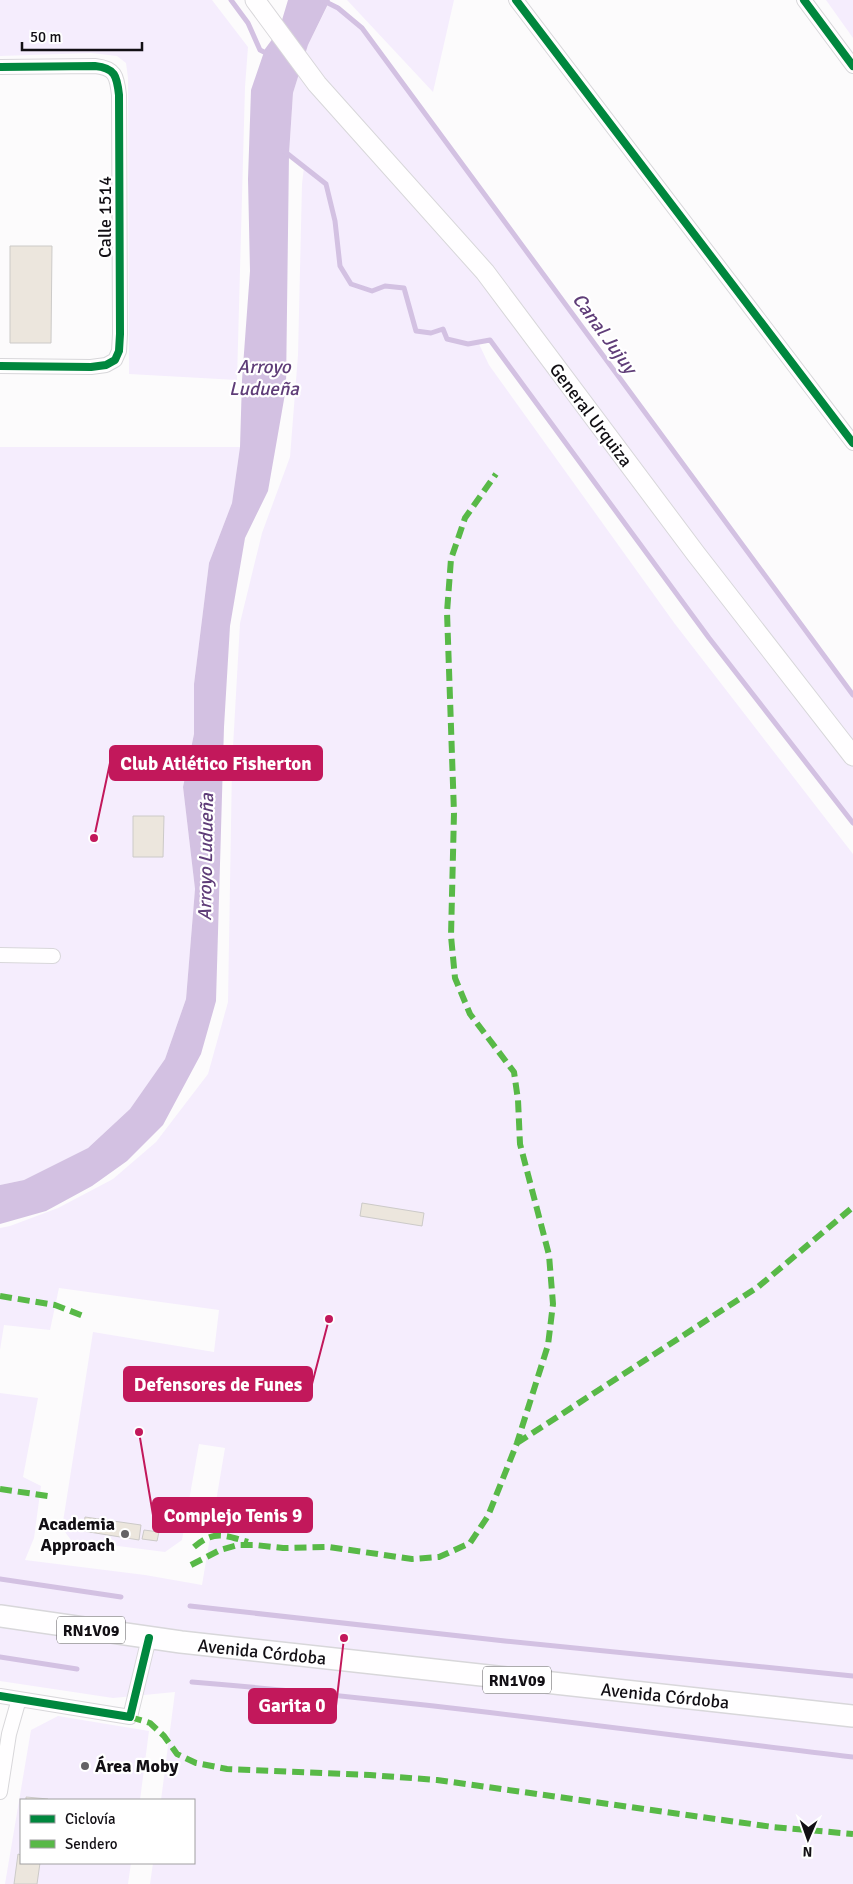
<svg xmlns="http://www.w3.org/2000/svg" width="853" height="1884" font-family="Signika,sans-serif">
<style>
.green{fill:#f5edfd}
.water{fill:#d3c1e2}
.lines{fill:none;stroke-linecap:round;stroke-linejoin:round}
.stream{stroke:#d3c1e2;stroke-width:5}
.building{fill:#ece6dd;stroke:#cccac8}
.minor-casing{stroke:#d8d7da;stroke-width:16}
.secondary-casing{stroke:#d8d7da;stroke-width:21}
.primary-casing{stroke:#d8d7da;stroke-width:24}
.minor{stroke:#fffeff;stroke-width:14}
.secondary{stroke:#fffeff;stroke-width:19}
.primary{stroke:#fffeff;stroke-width:21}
.quiet{stroke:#58b947;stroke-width:6;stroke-dasharray:12 6;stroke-linecap:butt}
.cycleway-casing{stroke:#fff;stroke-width:11}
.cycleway{stroke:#00873e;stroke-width:8}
.poi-dot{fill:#646265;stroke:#fff;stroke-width:2}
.labels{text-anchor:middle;stroke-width:4.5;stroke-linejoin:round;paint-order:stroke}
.shield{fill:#fff;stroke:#59575a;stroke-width:1}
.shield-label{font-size:16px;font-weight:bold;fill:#120f14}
.street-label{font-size:18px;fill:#120f14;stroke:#fff}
.poi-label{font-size:18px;font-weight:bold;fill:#120f14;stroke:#fff;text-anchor:end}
.water-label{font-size:19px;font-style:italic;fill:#5f3d78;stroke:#fff}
.leader{fill:none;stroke:#c2185b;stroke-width:2}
.callout-dot{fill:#c2185b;stroke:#fff;stroke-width:2}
.callout{fill:#c2185b;stroke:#c2185b;stroke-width:2}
.callout-label{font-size:19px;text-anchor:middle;font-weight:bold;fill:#fff}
</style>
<rect width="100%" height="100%" fill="#fcfbfc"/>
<path class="green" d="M 0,0 L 212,0 L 248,47 L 245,87 L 237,380 L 129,374 L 128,78 L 126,63 L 117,56 L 91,53 L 0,56 Z
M 347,0 L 454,0 L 433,92 Z
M 826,0 L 853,0 L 853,38 Z
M 329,3 L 338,8 L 362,28 L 853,695 L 853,823 L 709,638 L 490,340 L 478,342 L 489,365 L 675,624 L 853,854 L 853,1884 L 150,1884 L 153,1863 L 194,1863 L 194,1800 L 161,1800 L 175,1692 L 113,1698 L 0,1681 L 0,1393 L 38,1398 L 23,1477 L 41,1486 L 34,1538 L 25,1560 L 145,1575 L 202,1585 L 225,1448 L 199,1444 L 182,1540 L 165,1552 L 71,1540 L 62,1528 L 93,1332 L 214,1352 L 219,1310 L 59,1288 L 50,1330 L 4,1325 L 0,1350 L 0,1228 L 10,1226 L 58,1208 L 113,1179 L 156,1142 L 208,1074 L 228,1002 L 232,765 L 240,623 L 262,533 L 290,457 L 298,355 L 302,184 L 304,167 L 289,154 L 293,93 L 308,45 Z
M 0,447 L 240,447 L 232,503 L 209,563 L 194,684 L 194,734 L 183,787 L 195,889 L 186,999 L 165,1059 L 130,1109 L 88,1148 L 24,1180 L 0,1185 Z
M 58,1716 L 149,1731 L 140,1800 L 21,1800 L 21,1863 L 131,1863 L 128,1884 L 5,1884 L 31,1730 Z"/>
<path class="water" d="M 288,0 L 330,0 L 308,45 L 293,93 L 289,154 L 286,388 L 268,491 L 245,538 L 230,626 L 224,727 L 216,1001 L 201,1054 L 163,1125 L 127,1161 L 92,1186 L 46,1211 L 0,1224 L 0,1185 L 24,1180 L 88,1148 L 130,1109 L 165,1059 L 186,999 L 195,889 L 183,787 L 194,734 L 194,684 L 209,563 L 232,503 L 240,447 L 242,380 L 250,271 L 248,179 L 251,90 L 265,49 L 279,30 Z"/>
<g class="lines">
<path class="stream" d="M 231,0 L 248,23 L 260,50 L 268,54
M 322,0 L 338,8 L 362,28 L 853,695
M 284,151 L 326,184 L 335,221 L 340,266 L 351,284 L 372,291 L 385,286 L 404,288 L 416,331 L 431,333 L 443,329 L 447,339 L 468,344 L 490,340 L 709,638 L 853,823
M 0,1579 L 121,1597
M 190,1606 L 505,1641 L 853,1676
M 0,1657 L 77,1669
M 192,1682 C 413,1700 633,1731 853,1757"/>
</g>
<path class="building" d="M 10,246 L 52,246 L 51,343 L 10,343 Z
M 133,816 L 164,816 L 163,857 L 133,857 Z
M 362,1203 L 424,1213 L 422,1226 L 360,1216 Z
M 85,1517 L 141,1525 L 139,1540 L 83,1531 Z
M 144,1530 L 159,1532 L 157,1541 L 142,1539 Z
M 26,1797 L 48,1799 L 48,1800 L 26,1800 Z
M 18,1854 L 21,1855 L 21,1863 L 40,1863 L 37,1884 L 14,1884 Z"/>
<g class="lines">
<g class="minor-casing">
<path id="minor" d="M 516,0 L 853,443
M 804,0 L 853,66
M 0,67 L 95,66 C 115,68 117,76 119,95 L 120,334 L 119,351 L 115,360 L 106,365 L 91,367 L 0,366
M 0,955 L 53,956
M 0,1696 L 130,1717 L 149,1638
M 0,1792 L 9,1734 L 19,1699"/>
</g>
<g class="secondary-casing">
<path id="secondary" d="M 255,0 L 317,84 L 485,272 L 696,554 L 853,756"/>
</g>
<g class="primary-casing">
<path id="primary" d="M 0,1616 L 181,1642 L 853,1716"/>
</g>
<use href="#minor" class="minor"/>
<use href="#secondary" class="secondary"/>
<use href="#primary" class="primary"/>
<path class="quiet" d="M 0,1296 L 55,1305 L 86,1317
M 517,1443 L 758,1287 L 853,1207
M 0,1489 L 48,1496
M 194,1547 C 214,1530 224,1535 248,1542
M 191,1565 L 220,1550 L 238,1545 L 255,1545 L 283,1548 L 329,1547 L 412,1559 L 439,1557 L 470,1543 L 488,1516 L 517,1443 L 548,1345 L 553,1304 L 549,1255 L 520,1144 L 518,1100 L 514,1072 L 470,1014 L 455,978 L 451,936 L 454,813 L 447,612 L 451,559 L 465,518 L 496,474
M 130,1717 L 150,1723 L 164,1736 L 177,1754 L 196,1763 L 227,1769 L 370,1775 L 437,1780 L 773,1827 L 853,1834"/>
<g class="cycleway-casing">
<path id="cycleway" d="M 516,0 L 853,443
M 804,0 L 853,66
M 0,67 L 95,66 C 115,68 117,76 119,95 L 120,334 L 119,351 L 115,360 L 106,365 L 91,367 L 0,366
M 0,1696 L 130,1717 L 149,1638"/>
</g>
<use href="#cycleway" class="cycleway"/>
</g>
<g class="poi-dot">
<circle cx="125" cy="1534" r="5"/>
<circle cx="85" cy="1766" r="5"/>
</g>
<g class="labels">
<g class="shield">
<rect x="57" y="1616.5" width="68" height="27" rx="4"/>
<rect x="483" y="1666.5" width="68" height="27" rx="4"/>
</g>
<g class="shield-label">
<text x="91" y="1636">RN1V09</text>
<text x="517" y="1686">RN1V09</text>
</g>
<g class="street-label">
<text transform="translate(105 217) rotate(-90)" y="6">Calle 1514</text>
<text transform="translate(591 415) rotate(53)" y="6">General Urquiza</text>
<text transform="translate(262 1652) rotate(6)" y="6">Avenida Córdoba</text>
<text transform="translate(665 1696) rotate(6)" y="6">Avenida Córdoba</text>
</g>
<g class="poi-label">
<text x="115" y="1530">Academia<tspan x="115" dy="21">Approach</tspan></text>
<text x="95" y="1772" text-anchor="start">Área Moby</text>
</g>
<g class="water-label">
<text transform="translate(605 333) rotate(54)" y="7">Canal Jujuy</text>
<text x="264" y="373">Arroyo<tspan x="264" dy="22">Ludueña</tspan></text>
<text transform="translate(205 857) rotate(-89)" y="7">Arroyo Ludueña</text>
</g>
</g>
<path class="leader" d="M94 838L110 763M329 1319L312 1384M139 1432L153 1515M344 1638L336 1706"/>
<g class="callout-dot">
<circle cx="94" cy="838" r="5"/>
<circle cx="329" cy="1319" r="5"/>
<circle cx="139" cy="1432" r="5"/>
<circle cx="344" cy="1638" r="5"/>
</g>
<g class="callout">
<rect x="110" y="746" width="212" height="34" rx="5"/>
<rect x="124" y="1367" width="188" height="34" rx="5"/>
<rect x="153" y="1498" width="159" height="34" rx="5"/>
<rect x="249" y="1689" width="87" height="34" rx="5"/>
</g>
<g class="callout-label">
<text x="216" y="770">Club Atlético Fisherton</text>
<text x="218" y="1391">Defensores de Funes</text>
<text x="233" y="1522">Complejo Tenis 9</text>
<text x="292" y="1712">Garita 0</text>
</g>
<rect x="20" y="1799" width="175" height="65" fill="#ffffff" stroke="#a09fa1"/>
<rect x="30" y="1815" width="25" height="8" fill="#00873e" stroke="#a09fa1"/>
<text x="65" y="1824" font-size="15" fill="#120f14">Ciclovía</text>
<rect x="30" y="1840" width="25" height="8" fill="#58b947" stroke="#a09fa1"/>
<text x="65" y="1849" font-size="15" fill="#120f14">Sendero</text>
<g transform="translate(808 1839) rotate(182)" stroke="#ffffff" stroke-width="4" paint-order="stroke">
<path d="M0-4L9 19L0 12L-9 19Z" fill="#120f14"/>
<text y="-8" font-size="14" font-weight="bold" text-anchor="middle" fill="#120f14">N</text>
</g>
<path d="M22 42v8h120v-8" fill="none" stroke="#120f14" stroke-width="2.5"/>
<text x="30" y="42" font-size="15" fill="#120f14" stroke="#ffffff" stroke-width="4" paint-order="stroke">50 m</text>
</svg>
